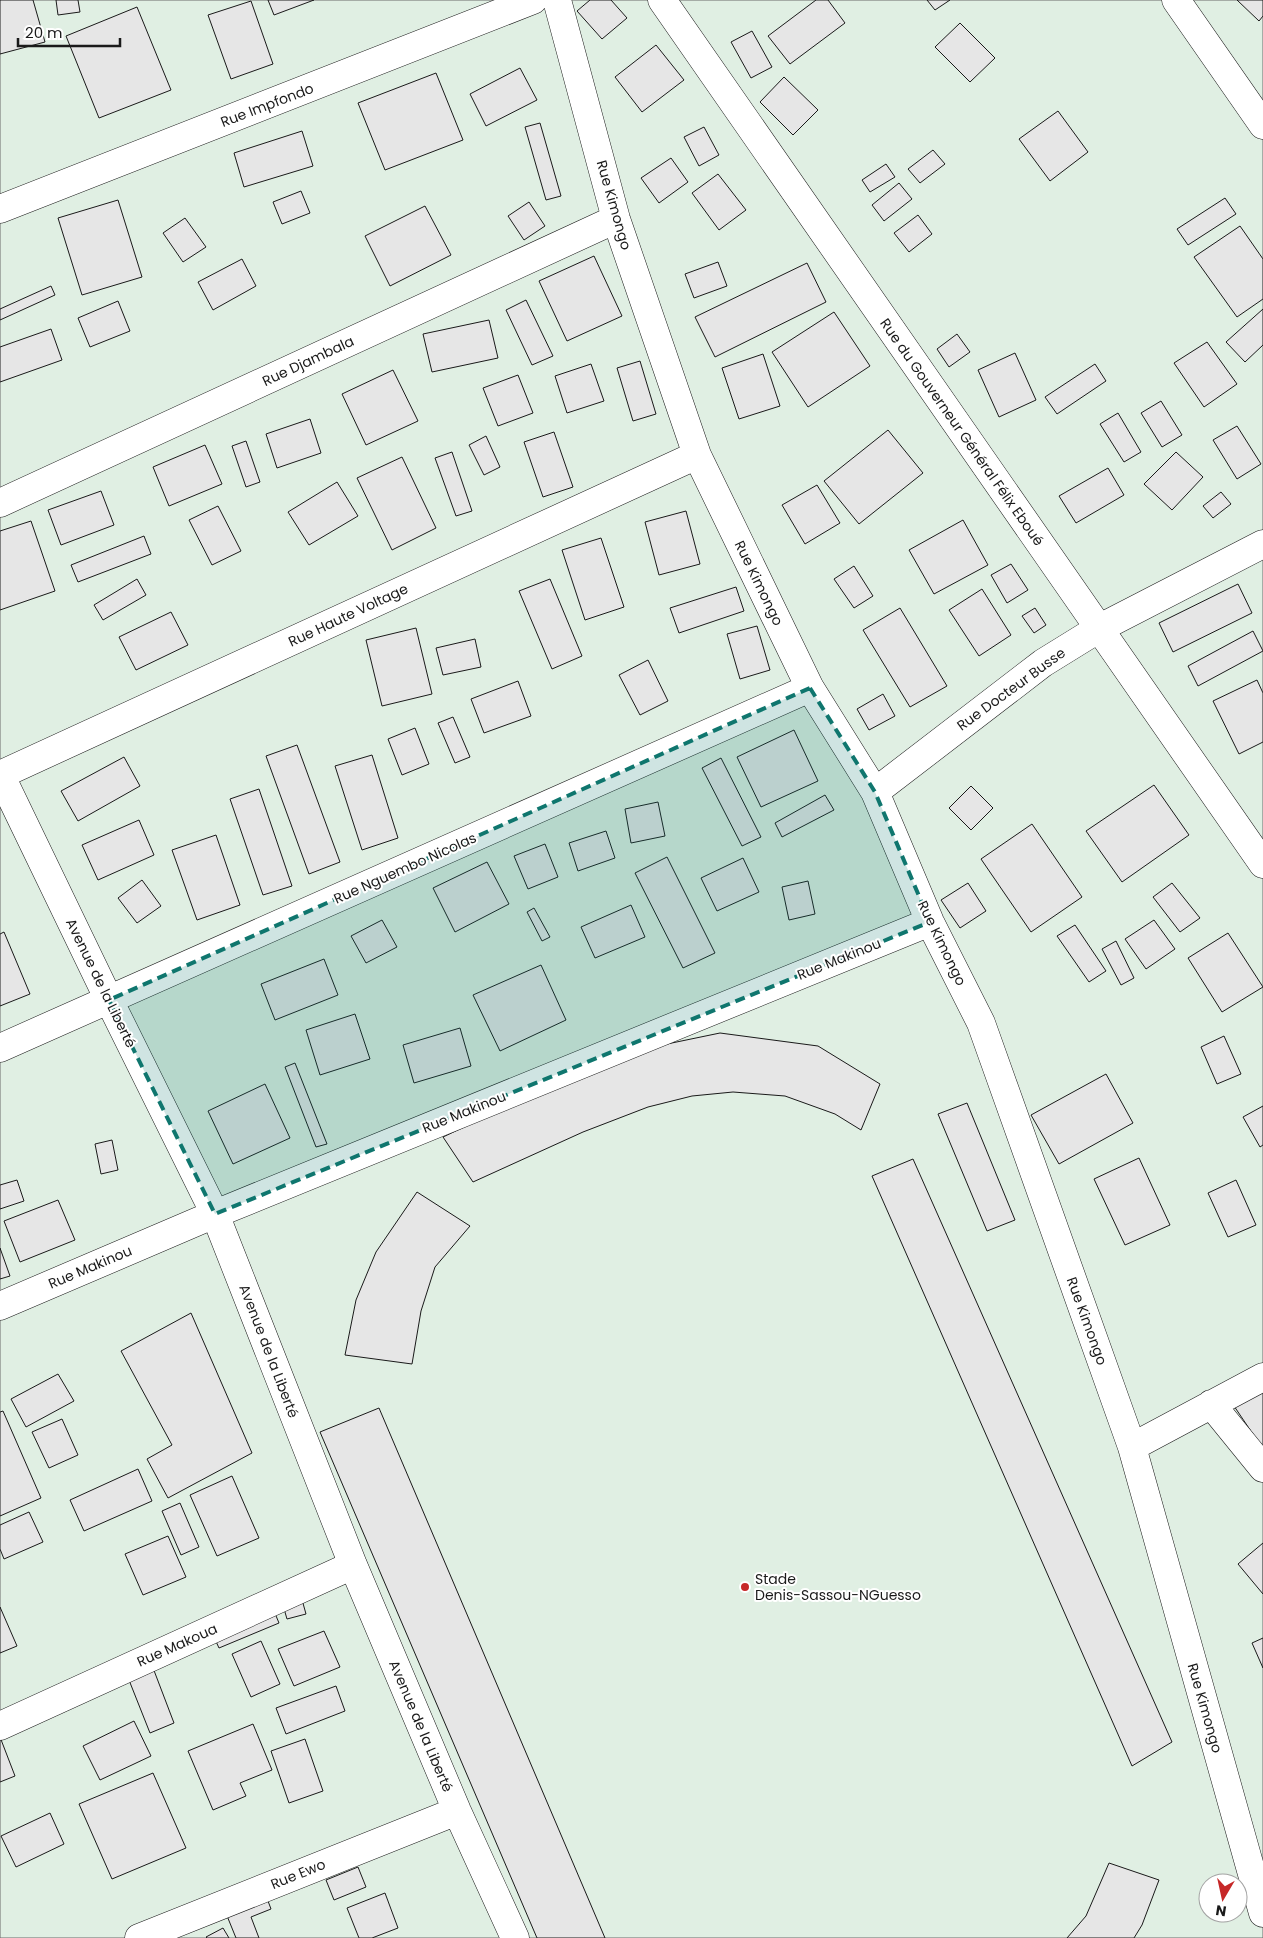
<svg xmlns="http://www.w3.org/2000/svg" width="1263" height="1938" font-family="Poppins,sans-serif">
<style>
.green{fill:#e0efe3;stroke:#6a6a6a;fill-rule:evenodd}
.building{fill:#e6e6e6;stroke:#1a1a1a}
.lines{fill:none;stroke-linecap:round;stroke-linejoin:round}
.street-casing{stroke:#1a1a1a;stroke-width:29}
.secondary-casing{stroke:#1a1a1a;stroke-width:29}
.street{stroke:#fff;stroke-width:28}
.secondary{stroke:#fff;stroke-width:28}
.marked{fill:#0f766e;fill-opacity:0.2;stroke:#0f766e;stroke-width:4;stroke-dasharray:10 6;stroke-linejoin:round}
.poi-dot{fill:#c62828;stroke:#fff;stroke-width:2}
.labels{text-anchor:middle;stroke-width:4;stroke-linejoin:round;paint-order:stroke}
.street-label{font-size:14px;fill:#1a1a1a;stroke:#fff}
.poi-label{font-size:14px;fill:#1a1a1a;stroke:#fff;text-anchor:start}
</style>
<rect width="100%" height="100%" fill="#fff"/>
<path class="green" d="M 0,0 L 1263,0 L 1263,1938 L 0,1938 ZM 1208,1883 L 1238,1883 L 1238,1913 L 1208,1913 Z"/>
<path class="building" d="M 0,0 L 33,0 L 45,42 L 0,54 Z
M 56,0 L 78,0 L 80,12 L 58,15 Z
M 268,0 L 314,0 L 274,15 Z
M 590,0 L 611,0 L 627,18 L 602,39 L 577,11 Z
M 816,0 L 828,0 L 845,23 L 790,64 L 768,36 Z
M 927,0 L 950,0 L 935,10 Z
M 1237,0 L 1263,0 L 1263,16 L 1259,21 Z
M 251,1 L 273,64 L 231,79 L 208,15 Z
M 137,7 L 171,90 L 99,118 L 66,36 Z
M 960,23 L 995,58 L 970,82 L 935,47 Z
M 752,31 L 772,67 L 751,78 L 731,42 Z
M 656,45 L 684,80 L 642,112 L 615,77 Z
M 520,68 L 537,100 L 486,126 L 470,94 Z
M 436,73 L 463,140 L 385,170 L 358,103 Z
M 784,77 L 818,110 L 793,135 L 760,102 Z
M 1058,111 L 1088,152 L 1050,181 L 1019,139 Z
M 540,123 L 561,196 L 546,200 L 525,127 Z
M 704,127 L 719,155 L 699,166 L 684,137 Z
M 302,131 L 313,166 L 244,187 L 234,153 Z
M 933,150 L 945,164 L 920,183 L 908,169 Z
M 671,158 L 688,182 L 659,203 L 641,178 Z
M 886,164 L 895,177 L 870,192 L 862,180 Z
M 718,174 L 746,210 L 719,230 L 692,193 Z
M 899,183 L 912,199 L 884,221 L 872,205 Z
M 301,191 L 310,213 L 282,224 L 273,202 Z
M 1225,198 L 1236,214 L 1188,245 L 1177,229 Z
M 118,200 L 142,277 L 82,295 L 58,218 Z
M 529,202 L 545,226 L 524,240 L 508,216 Z
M 425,206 L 451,255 L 390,286 L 365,236 Z
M 918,215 L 932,234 L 909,252 L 894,233 Z
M 185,218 L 206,247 L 183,262 L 163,233 Z
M 1240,226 L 1263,259 L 1263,299 L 1237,317 L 1194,257 Z
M 594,256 L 622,316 L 567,341 L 539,281 Z
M 242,259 L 256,286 L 213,310 L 198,282 Z
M 718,262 L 727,286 L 694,298 L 685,274 Z
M 807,263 L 826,302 L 715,357 L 695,317 Z
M 51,286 L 55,295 L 0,320 L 0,309 Z
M 526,300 L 553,356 L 532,365 L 506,310 Z
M 118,301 L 130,331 L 90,347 L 78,318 Z
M 1263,309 L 1263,345 L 1245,362 L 1226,342 Z
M 834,312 L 870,366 L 808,407 L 772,352 Z
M 489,320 L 498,358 L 432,372 L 423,334 Z
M 51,329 L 62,360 L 0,382 L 0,347 Z
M 957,334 L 970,352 L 949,367 L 937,349 Z
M 1207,342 L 1237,384 L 1204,407 L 1174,363 Z
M 1015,353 L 1036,400 L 999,417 L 978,370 Z
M 763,354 L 780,406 L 739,419 L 722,368 Z
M 640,361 L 656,414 L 633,421 L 617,368 Z
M 591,364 L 604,401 L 567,413 L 555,376 Z
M 1095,364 L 1106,381 L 1057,414 L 1045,397 Z
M 393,370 L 418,421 L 366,445 L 342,394 Z
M 518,375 L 533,413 L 498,426 L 483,388 Z
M 1161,401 L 1182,435 L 1162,447 L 1141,413 Z
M 1118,413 L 1141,452 L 1124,462 L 1100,424 Z
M 310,419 L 321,453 L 277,468 L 266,434 Z
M 1237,426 L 1261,464 L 1237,479 L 1213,440 Z
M 888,430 L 923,473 L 859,524 L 824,481 Z
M 554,432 L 573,487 L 543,497 L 524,442 Z
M 486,436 L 500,467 L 484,475 L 469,445 Z
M 246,441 L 260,482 L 246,487 L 232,446 Z
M 205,445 L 222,484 L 169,506 L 153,467 Z
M 452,452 L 472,511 L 456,516 L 435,458 Z
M 1176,452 L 1203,477 L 1172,510 L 1144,484 Z
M 402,457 L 436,528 L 392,550 L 357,478 Z
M 1108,468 L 1124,495 L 1076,523 L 1059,496 Z
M 337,482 L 358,516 L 309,545 L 288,512 Z
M 817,485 L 840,523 L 805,544 L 782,505 Z
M 101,491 L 114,525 L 61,545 L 48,510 Z
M 1221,492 L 1231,504 L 1213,518 L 1203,506 Z
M 218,506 L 241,551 L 212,565 L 189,520 Z
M 686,511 L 700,564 L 659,575 L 645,522 Z
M 963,520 L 988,565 L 934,594 L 909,550 Z
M 31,521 L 55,591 L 0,610 L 0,531 Z
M 144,536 L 151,554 L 78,582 L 71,565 Z
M 601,538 L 624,607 L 585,620 L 562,550 Z
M 1011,564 L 1028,590 L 1007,603 L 991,575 Z
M 854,566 L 873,596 L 854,608 L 834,579 Z
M 137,579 L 146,595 L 103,620 L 94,605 Z
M 550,579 L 582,656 L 552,669 L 519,591 Z
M 1238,584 L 1252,613 L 1173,652 L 1159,623 Z
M 736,587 L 744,611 L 679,633 L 670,608 Z
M 982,589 L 1011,635 L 979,656 L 949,610 Z
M 900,608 L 947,686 L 910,707 L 863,630 Z
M 1035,608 L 1046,625 L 1034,633 L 1022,616 Z
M 171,612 L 188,645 L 136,670 L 119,637 Z
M 757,626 L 770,670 L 740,679 L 727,634 Z
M 416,628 L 432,694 L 382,706 L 366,640 Z
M 1253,631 L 1263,651 L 1198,686 L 1188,666 Z
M 475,639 L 481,667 L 443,675 L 436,648 Z
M 648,660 L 668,701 L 640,715 L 619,675 Z
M 1257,680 L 1263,693 L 1263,742 L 1239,754 L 1213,701 Z
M 518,681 L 531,716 L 484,733 L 471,699 Z
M 883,694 L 895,716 L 869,730 L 857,709 Z
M 453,717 L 470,757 L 455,763 L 438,723 Z
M 415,728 L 429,764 L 402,775 L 388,739 Z
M 794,730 L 818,781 L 761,807 L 737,757 Z
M 297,745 L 340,862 L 309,874 L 266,756 Z
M 372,755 L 398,838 L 362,850 L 335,766 Z
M 124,757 L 140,786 L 78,821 L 61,791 Z
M 721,758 L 761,837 L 742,846 L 702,768 Z
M 1154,785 L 1189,835 L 1122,882 L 1086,831 Z
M 971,786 L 993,808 L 971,830 L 949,808 Z
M 259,789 L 292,886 L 263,895 L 230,799 Z
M 825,795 L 834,810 L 782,837 L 775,823 Z
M 658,802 L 665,836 L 631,843 L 625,809 Z
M 139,820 L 154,855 L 98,880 L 82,845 Z
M 1032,824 L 1082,897 L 1031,932 L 981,859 Z
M 606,831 L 615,858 L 578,871 L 569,843 Z
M 216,835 L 240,905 L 197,920 L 172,850 Z
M 545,844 L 558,877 L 528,889 L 514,856 Z
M 667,857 L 715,953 L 683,968 L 635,873 Z
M 743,858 L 759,892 L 717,911 L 701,878 Z
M 487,862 L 509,904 L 455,932 L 433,888 Z
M 142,880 L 161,906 L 137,923 L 118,898 Z
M 808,881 L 815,914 L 789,920 L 782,887 Z
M 968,883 L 986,911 L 960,928 L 941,900 Z
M 1172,883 L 1200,918 L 1180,932 L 1153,897 Z
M 631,905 L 645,937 L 595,958 L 581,927 Z
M 534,908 L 550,937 L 542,941 L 527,912 Z
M 382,920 L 397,947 L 366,963 L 351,936 Z
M 1154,920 L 1175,949 L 1146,969 L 1125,939 Z
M 1075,925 L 1106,971 L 1089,982 L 1057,936 Z
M 4,932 L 30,994 L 0,1006 L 0,934 Z
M 1228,933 L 1263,987 L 1222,1012 L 1188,958 Z
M 1116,941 L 1134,978 L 1121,985 L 1102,949 Z
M 324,959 L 338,995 L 275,1020 L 261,984 Z
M 541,965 L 566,1020 L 500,1051 L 473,995 Z
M 355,1014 L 370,1059 L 320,1075 L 306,1030 Z
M 460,1028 L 471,1066 L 414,1083 L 403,1045 Z
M 720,1033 L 818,1046 L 880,1084 L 861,1130 L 835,1114 L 785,1096 L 733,1092 L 692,1096 L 648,1107 L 583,1132 L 473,1182 L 443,1137 L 555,1084 L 638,1050 Z
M 1224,1036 L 1241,1074 L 1217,1084 L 1201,1047 Z
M 295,1063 L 327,1144 L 316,1147 L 285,1067 Z
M 1106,1074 L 1133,1123 L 1059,1164 L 1031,1115 Z
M 265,1084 L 290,1138 L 233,1164 L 208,1111 Z
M 967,1103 L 1015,1220 L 987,1231 L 938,1114 Z
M 1263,1106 L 1263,1145 L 1260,1147 L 1243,1117 Z
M 112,1140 L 118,1170 L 101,1174 L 95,1144 Z
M 1139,1158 L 1170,1225 L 1125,1245 L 1094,1179 Z
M 913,1159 L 1172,1742 L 1132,1766 L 872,1176 Z
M 17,1180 L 24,1201 L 0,1209 L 0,1185 Z
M 1236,1180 L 1256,1225 L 1228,1237 L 1208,1193 Z
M 417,1192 L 470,1226 L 435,1267 L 421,1311 L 412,1364 L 345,1355 L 356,1300 L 376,1252 Z
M 58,1200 L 75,1240 L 20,1262 L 4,1221 Z
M 0,1248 L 10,1276 L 0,1279 Z
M 191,1313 L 252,1453 L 168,1498 L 147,1459 L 172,1445 L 121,1351 Z
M 58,1374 L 74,1401 L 26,1427 L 11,1399 Z
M 1263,1387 L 1263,1449 L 1234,1406 Z
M 379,1408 L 605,1938 L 537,1938 L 320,1432 Z
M 3,1411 L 41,1498 L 0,1516 L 0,1412 Z
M 62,1419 L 78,1455 L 49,1468 L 32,1432 Z
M 138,1469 L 152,1501 L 84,1531 L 70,1500 Z
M 232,1476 L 259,1538 L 217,1556 L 190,1495 Z
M 180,1503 L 199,1547 L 181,1555 L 162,1511 Z
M 29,1512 L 43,1542 L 4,1559 L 0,1549 L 0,1525 Z
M 168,1536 L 186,1577 L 143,1595 L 125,1554 Z
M 1263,1543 L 1263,1594 L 1238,1564 Z
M 299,1589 L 306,1614 L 287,1619 L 280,1595 Z
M 269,1599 L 279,1623 L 219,1648 L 208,1624 Z
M 0,1607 L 17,1646 L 0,1653 Z
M 324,1631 L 340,1667 L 294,1686 L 278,1649 Z
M 1263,1638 L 1263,1668 L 1252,1643 Z
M 261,1641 L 280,1684 L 251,1697 L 232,1654 Z
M 150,1660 L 174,1723 L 150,1733 L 125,1670 Z
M 336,1686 L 345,1711 L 286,1734 L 276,1708 Z
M 134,1721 L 151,1756 L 100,1780 L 83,1746 Z
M 253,1724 L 272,1770 L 240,1783 L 246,1796 L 213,1810 L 188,1751 Z
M 0,1737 L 15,1776 L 0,1782 Z
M 305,1739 L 323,1791 L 289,1803 L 271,1751 Z
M 153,1773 L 186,1848 L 112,1879 L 79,1804 Z
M 50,1813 L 64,1844 L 16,1867 L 1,1836 Z
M 1109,1863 L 1159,1880 L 1142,1925 L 1134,1938 L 1067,1938 L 1086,1916 Z
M 358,1867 L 366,1887 L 334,1900 L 326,1880 Z
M 262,1885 L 271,1909 L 251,1917 L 259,1938 L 236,1938 L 221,1901 Z
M 385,1893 L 398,1928 L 372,1938 L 359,1938 L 347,1908 Z
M 223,1928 L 229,1938 L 207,1938 L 206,1937 Z"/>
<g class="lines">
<g class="street-casing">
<path id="street" d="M 557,0 L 616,219 L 697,455 L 810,688 L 875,792 L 930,922 L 981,1023 L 1132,1447 L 1263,1913
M 1176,0 L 1263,125
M 0,209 L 533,0
M 0,503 L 616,219
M 0,774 L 109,1000 L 215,1214 L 353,1565 L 457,1811 L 515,1938
M 0,775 L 697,455
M 875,792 L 1043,663 L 1098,629 L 1263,544
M 0,1048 L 810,688
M 0,1306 L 215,1214 L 930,922
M 1211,1404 L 1263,1468
M 1132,1447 L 1263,1377
M 0,1726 L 353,1565
M 139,1938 L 457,1811"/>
</g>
<g class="secondary-casing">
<path id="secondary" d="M 662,0 L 1263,864"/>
</g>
<use href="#street" class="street"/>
<use href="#secondary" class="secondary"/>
</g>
<path class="marked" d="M 810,688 L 875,792 L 930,922 L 215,1214 L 109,1000 Z"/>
<circle class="poi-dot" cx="745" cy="1587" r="5"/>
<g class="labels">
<g class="street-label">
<text transform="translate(267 105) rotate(-21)" y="5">Rue Impfondo</text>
<text transform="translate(614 205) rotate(74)" y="5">Rue Kimongo</text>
<text transform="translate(308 361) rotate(-25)" y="5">Rue Djambala</text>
<text transform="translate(962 432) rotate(55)" y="5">Rue du Gouverneur Général Félix Eboué</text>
<text transform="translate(759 583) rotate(64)" y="5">Rue Kimongo</text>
<text transform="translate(348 615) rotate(-25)" y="5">Rue Haute Voltage</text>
<text transform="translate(1011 689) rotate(-36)" y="5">Rue Docteur Busse</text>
<text transform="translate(405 868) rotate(-24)" y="5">Rue Nguembo Nicolas</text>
<text transform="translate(942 943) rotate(64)" y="5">Rue Kimongo</text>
<text transform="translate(839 959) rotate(-22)" y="5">Rue Makinou</text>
<text transform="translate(101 983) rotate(64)" y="5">Avenue de la Liberté</text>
<text transform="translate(464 1112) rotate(-22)" y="5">Rue Makinou</text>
<text transform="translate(90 1267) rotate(-23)" y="5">Rue Makinou</text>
<text transform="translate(1087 1321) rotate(70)" y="5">Rue Kimongo</text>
<text transform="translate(269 1351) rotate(69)" y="5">Avenue de la Liberté</text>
<text transform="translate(177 1645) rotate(-24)" y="5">Rue Makoua</text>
<text transform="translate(1205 1708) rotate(74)" y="5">Rue Kimongo</text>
<text transform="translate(421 1726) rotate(67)" y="5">Avenue de la Liberté</text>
<text transform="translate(298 1874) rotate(-22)" y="5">Rue Ewo</text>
</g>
<g class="poi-label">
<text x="755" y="1584">Stade<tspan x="755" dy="16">Denis-Sassou-NGuesso</tspan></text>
</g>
</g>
<g transform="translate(1223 1898) rotate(189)"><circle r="24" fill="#ffffff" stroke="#a3a3a3"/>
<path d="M0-4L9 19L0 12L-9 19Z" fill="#c62828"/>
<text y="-8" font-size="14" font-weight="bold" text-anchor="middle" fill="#1a1a1a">N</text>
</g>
<path d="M18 38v8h102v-8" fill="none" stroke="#1a1a1a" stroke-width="2.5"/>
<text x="25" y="38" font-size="15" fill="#1a1a1a" stroke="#ffffff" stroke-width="4" paint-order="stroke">20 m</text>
</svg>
